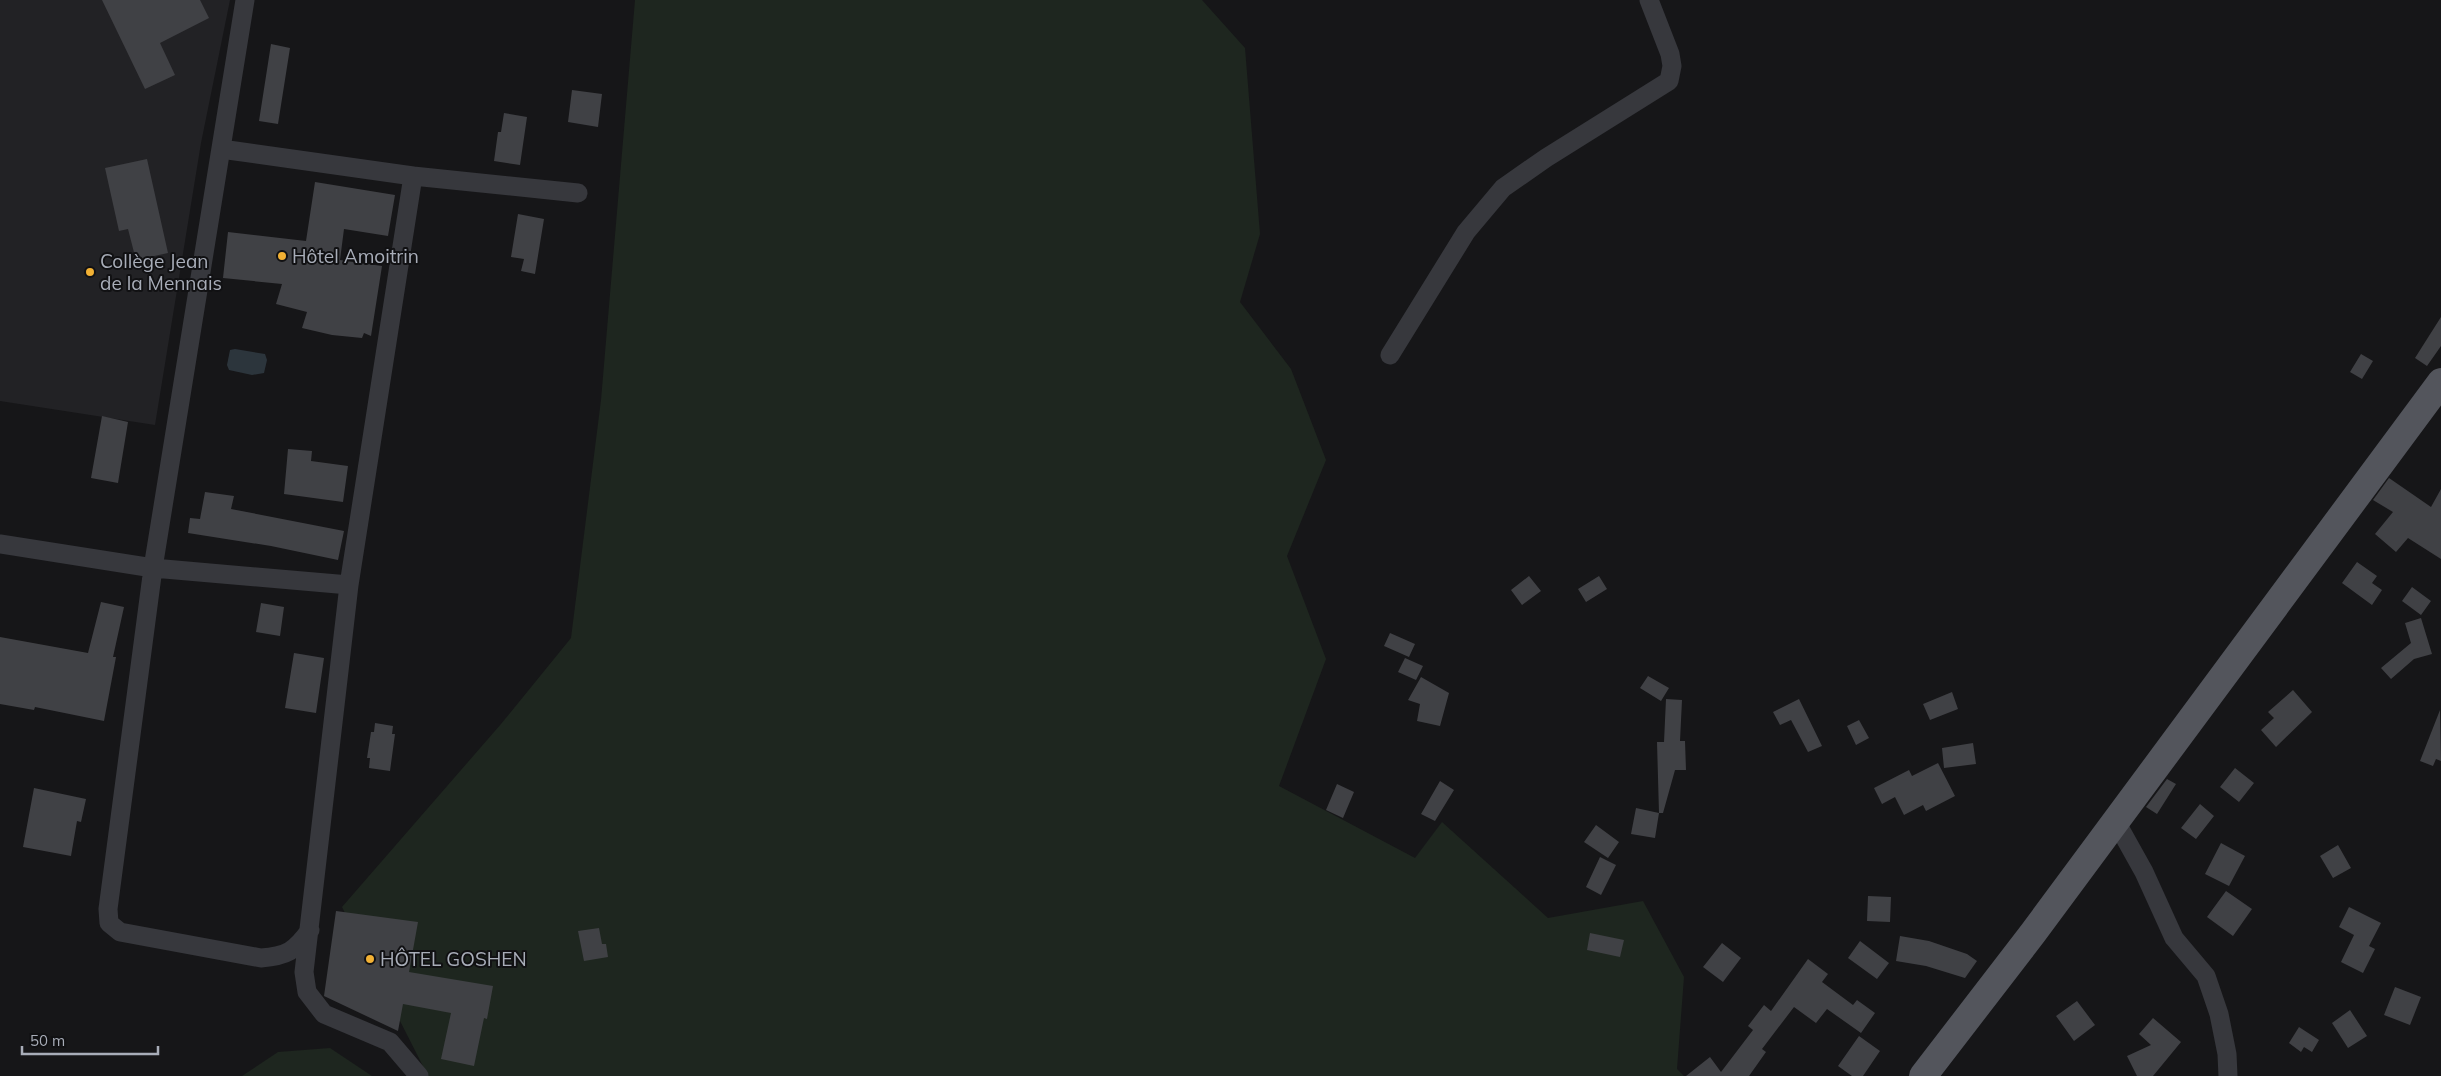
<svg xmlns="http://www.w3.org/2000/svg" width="2441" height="1076" font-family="Mulish,sans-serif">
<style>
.built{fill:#222225}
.green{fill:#1e261f}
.water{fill:#2c353c}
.building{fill:#404145}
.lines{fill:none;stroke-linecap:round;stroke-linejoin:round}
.street{stroke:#37383d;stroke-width:19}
.primary{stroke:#53555c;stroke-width:28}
.poi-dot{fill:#f2b134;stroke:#111113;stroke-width:2}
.labels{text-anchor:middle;stroke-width:4;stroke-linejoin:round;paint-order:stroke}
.poi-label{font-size:19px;fill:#a8adb8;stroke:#111113;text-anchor:start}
</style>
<rect width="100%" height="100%" fill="#161618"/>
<path class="built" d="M 0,0 L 230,0 L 201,143 L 155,425 L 0,401 Z"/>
<path class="green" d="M 635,0 L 1202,0 L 1245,48 L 1260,234 L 1240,302 L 1291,369 L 1326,460 L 1287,556 L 1326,659 L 1279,786 L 1415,858 L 1442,822 L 1548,918 L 1643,901 L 1684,977 L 1677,1069 L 1684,1076 L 428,1076 L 342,907 L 501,724 L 571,638 L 601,400 Z
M 330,1048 L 372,1076 L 242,1076 L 278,1052 Z"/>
<path class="water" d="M 235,349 L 265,354 L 267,360 L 264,373 L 252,375 L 229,370 L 227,365 L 230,350 Z"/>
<path class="building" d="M 102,0 L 200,0 L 209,18 L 160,43 L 175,75 L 145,89 Z
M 271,44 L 290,48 L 278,124 L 259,121 Z
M 572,90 L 602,94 L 598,127 L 568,122 Z
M 504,113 L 527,117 L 520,165 L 494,161 L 498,132 L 501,132 Z
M 147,159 L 168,253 L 136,260 L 128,229 L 119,231 L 105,168 Z
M 315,182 L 395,195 L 388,236 L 344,229 L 340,260 L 382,266 L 371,336 L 364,333 L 362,338 L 332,335 L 302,328 L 307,312 L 276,304 L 282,284 L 223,278 L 228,232 L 306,241 Z
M 518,214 L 544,219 L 535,274 L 521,271 L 524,259 L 511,257 Z
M 2441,317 L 2441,346 L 2427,366 L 2415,358 Z
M 2361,354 L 2373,361 L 2362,379 L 2350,372 Z
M 102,416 L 128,422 L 118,483 L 91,478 Z
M 288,449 L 312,451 L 311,461 L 348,466 L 343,502 L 284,494 Z
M 2389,478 L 2431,507 L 2441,489 L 2441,559 L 2408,538 L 2396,552 L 2375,534 L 2393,512 L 2373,500 Z
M 205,492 L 234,496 L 231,509 L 344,531 L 338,560 L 271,546 L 188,533 L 190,518 L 200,519 Z
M 2357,562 L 2377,576 L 2372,583 L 2382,590 L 2372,605 L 2342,583 Z
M 1529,576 L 1541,591 L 1522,605 L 1511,590 Z
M 1599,576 L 1607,589 L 1586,602 L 1578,589 Z
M 2412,587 L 2431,601 L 2421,615 L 2402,601 Z
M 101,602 L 124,607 L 113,657 L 116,657 L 104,721 L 35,707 L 34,710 L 0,704 L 0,637 L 88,653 Z
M 261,603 L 284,607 L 280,636 L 256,632 Z
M 2421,618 L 2432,654 L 2414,659 L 2391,679 L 2381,668 L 2411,643 L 2405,623 Z
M 1390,633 L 1415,644 L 1409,657 L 1384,646 Z
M 294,653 L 324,658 L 316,713 L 285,708 Z
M 1405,658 L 1423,666 L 1416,680 L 1398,672 Z
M 1648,676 L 1669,688 L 1661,701 L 1640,688 Z
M 1421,677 L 1449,693 L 1440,726 L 1417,721 L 1420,704 L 1408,700 Z
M 2293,690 L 2312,712 L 2276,747 L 2261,730 L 2274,718 L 2268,712 Z
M 1952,692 L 1958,709 L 1930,720 L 1923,704 Z
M 1666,699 L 1682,700 L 1680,741 L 1685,741 L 1686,770 L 1675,770 L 1663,813 L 1659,813 L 1655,838 L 1631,834 L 1636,808 L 1659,813 L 1657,742 L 1664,742 Z
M 1799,699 L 1822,746 L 1808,752 L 1791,720 L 1780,725 L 1773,712 Z
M 2440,710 L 2441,761 L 2436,759 L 2433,766 L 2420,761 Z
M 1859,720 L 1869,738 L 1856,745 L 1847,726 Z
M 375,723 L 393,726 L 392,734 L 395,734 L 390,771 L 369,768 L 370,758 L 367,758 L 371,732 L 374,732 Z
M 1973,743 L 1976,764 L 1944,768 L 1942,748 Z
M 1938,763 L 1955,796 L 1926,811 L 1923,805 L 1904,815 L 1895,797 L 1882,804 L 1874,788 L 1909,770 L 1912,776 Z
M 2235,768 L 2254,783 L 2239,802 L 2220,787 Z
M 2167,779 L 2176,784 L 2157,814 L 2146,807 Z
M 1440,781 L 1454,790 L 1435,821 L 1421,814 Z
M 1337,784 L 1354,792 L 1343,818 L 1326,810 Z
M 34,788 L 86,799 L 81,822 L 77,821 L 71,856 L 23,847 Z
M 2200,804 L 2214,816 L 2196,839 L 2181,828 Z
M 1596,825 L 1619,842 L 1608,858 L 1584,842 Z
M 2221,843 L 2245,856 L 2229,886 L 2205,874 Z
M 2338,845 L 2351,868 L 2333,878 L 2320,856 Z
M 1600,857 L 1616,865 L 1601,895 L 1586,887 Z
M 2226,891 L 2252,909 L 2233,936 L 2207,917 Z
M 1868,896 L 1891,897 L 1890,922 L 1867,921 Z
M 2349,907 L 2381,923 L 2369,946 L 2375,949 L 2363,973 L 2341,962 L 2354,935 L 2339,927 Z
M 336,911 L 418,922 L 409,972 L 493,986 L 487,1019 L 484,1018 L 474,1066 L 441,1059 L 451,1013 L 403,1004 L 398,1031 L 324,996 Z
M 599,928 L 602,944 L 606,944 L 608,957 L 584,961 L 578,931 Z
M 1590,933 L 1624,940 L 1620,957 L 1587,950 Z
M 1900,936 L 1929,941 L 1967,954 L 1977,961 L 1965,978 L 1926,966 L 1896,961 Z
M 1860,941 L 1889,963 L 1877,979 L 1848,958 Z
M 1722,943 L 1741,958 L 1723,982 L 1703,967 Z
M 1808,959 L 1828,974 L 1822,982 L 1853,1005 L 1857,1000 L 1875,1013 L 1861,1033 L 1827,1009 L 1816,1023 L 1794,1007 L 1762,1049 L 1766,1052 L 1749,1076 L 1686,1076 L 1710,1057 L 1721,1072 L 1753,1030 L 1748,1026 L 1764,1005 L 1771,1011 Z
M 2395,987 L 2421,997 L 2410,1025 L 2384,1015 Z
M 2077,1001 L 2095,1025 L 2074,1041 L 2056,1016 Z
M 2350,1010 L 2367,1036 L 2348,1048 L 2332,1023 Z
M 2153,1018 L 2181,1042 L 2153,1076 L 2137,1076 L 2127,1056 L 2151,1045 L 2139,1034 Z
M 2299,1027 L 2319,1040 L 2312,1052 L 2304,1047 L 2301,1052 L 2289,1043 Z
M 1859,1036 L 1880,1051 L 1863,1076 L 1852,1076 L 1838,1066 Z"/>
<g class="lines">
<path class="street" d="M 245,0 L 153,568 L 108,909 L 109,923 L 120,932 L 261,958 C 287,956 295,951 310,930
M 221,149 L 413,176 L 578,193
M 413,176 L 349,585 L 304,972 L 307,992 L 324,1014 L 390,1042 L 419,1076
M 1390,355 L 1466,232 L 1503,188 L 1546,158 L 1669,81 L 1672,66 L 1670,54 L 1649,0
M 0,544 L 153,568 L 349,585
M 2115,820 L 2144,872 L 2174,938 L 2206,976 L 2219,1014 L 2227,1054 L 2228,1076"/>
<path class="primary" d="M 1923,1076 L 2033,933 L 2441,382"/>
</g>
<g class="poi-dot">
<circle cx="282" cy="256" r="5"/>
<circle cx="90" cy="272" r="5"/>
<circle cx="370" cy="959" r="5"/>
</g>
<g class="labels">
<g class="poi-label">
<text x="292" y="263">Hôtel Amoitrin</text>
<text x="100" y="268">Collège Jean<tspan x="100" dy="22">de la Mennais</tspan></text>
<text x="380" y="966">HÔTEL GOSHEN</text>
</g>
</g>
<path d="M22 1046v8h136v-8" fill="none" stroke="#a8adb8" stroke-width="2.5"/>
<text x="30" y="1046" font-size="15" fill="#a8adb8" stroke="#111113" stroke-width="4" paint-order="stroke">50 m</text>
</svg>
